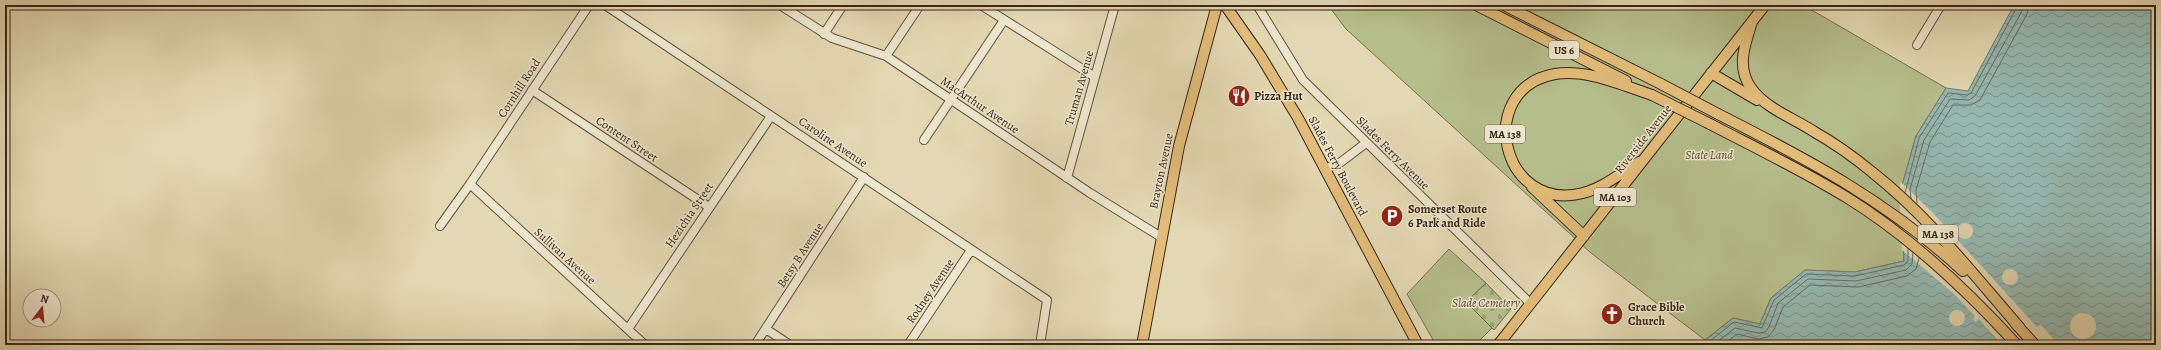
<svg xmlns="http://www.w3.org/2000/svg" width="2161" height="350" font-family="Alegreya,serif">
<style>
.green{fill:#b5be8b;stroke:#777150}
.cemetery{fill:url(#cemetery-stones);stroke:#777150}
.water{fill:url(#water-waves);stroke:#717d73}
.pier{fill:#e3d8b3}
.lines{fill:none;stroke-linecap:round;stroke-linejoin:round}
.shore{stroke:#686e64;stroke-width:1}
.minor-casing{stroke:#64513c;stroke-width:10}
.major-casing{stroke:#392415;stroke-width:12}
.minor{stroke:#ede6ce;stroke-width:8}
.major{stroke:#e2bc7a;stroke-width:10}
.major-bridge-casing{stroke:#392415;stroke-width:12;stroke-linecap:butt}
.major-bridge{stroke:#e2bc7a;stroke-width:10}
.labels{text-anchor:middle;stroke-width:3;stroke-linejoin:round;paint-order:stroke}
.shield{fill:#ede6ce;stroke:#6f5e4c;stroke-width:1}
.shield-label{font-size:11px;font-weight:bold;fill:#392415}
.street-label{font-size:12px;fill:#392415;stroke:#ede6ce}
.poi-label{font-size:12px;font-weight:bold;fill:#392415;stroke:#ede6ce;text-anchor:start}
.park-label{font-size:12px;font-style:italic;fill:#584a32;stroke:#ede6ce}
</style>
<defs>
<pattern id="cemetery-stones" width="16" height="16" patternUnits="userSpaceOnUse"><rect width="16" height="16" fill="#b5be8b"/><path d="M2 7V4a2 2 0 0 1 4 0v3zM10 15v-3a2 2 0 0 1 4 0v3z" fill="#9ca377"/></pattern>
<pattern id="water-waves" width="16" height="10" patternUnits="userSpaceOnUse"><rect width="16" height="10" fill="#96b9b2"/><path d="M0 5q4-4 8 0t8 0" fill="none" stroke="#7b9690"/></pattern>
</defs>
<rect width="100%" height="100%" fill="#e3d8b3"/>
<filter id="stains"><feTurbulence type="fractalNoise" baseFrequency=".005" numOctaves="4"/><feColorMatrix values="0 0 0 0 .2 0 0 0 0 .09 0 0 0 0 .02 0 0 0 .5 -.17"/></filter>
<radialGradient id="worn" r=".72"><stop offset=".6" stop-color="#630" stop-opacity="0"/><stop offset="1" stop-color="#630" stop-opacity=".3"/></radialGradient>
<path class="green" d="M 1328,5 L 1803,5 L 1946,88 L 1916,136 L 1901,189 L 1904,261 L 1855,272 L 1805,270 L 1771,298 L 1760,324 L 1733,318 L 1705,340 L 1591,253 L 1346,29 Z
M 1449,249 L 1486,283 L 1466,302 L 1492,328 L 1475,345 L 1436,345 L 1407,294 Z"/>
<path class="cemetery" d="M 1486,283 L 1511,309 L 1494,330 L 1466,302 Z"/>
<path class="water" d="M 2014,5 L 2156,5 L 2156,345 L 1699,345 L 1733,318 L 1760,324 L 1771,298 L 1805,270 L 1855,272 L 1904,261 L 1901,189 L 1916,136 L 1946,88 L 1968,91 Z"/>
<path class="pier" d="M 1901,182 L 1934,214 L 2037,327 L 2041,325 L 2059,345 L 2002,345 L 1979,319 L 1976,322 L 1973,319 L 1975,316 L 1953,293 L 1902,250 L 1899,189 Z
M1957 231a8 8 0 1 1 16 0a8 8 0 1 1-16 0Z
M2002 277a8 8 0 1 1 16 0a8 8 0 1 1-16 0Z
M1949 318a8 8 0 1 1 16 0a8 8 0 1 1-16 0Z
M2070 326a13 13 0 1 1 26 0a13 13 0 1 1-26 0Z"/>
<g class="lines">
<path class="shore" d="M 1905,193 L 1919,138 L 1948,93 L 1967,95 L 1971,93 L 2018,5
M 1911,198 L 1910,189 L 1924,140 L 1950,99 L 1969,100 L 1975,96 L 2022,11 L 2023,5
M 1917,203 L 1916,190 L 1930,142 L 1953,105 L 1971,105 L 1980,100 L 2027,14 L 2029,5
M 1705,345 L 1734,322 L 1762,328 L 1774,300 L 1806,274 L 1855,276 L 1904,265 L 1908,261 L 1908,248
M 1713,345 L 1735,328 L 1758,333 L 1765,332 L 1769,327 L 1778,303 L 1808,279 L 1856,281 L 1906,270 L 1912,264 L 1913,252
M 1723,345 L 1737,334 L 1758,339 L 1768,337 L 1774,330 L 1783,307 L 1810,285 L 1858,287 L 1907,276 L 1916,269 L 1919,258"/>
<g class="minor-casing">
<path id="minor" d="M 605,5 L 1047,300 L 1040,345
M 780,5 L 832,38 L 886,56 L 1090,193 L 1161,237
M 981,5 L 1095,77
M 1257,5 L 1303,80 L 1531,304
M 824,34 L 843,5
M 1917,45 L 1941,5
M 886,56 L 920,5
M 532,90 L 709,207
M 924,140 L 1004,20
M 1325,169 L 1341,162 L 1366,143
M 1067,178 L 1115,5
M 470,184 L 645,345
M 440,226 L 470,184 L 589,5
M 628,329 L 771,116
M 766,329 L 790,345
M 755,345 L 864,177
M 908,345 L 971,250"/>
</g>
<g class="major-casing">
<path id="major" d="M 1225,5 L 1260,55 L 1298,118 L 1418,345
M 1476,5 L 1626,81
M 1504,5 L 1661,84
M 1752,22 C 1745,44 1736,67 1751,88 C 1765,108 1793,118 1813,131 C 1834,143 1854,157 1872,172 C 1929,217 1973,274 2020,328
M 1711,73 L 1757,100
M 1718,114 C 1809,160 1887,201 1963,271
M 1710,124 C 1756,148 1802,170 1846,197 C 1911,237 1966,289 2017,345
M 1639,162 C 1621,173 1603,188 1583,193 C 1500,214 1474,88 1555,74 C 1588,69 1622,85 1652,95
M 1532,187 L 1584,236
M 2015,323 L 2035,345
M 1142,345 L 1179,146 L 1217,5
M 1498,345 L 1765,5"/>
</g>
<use href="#minor" class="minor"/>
<use href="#major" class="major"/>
<g class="major-bridge-casing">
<path id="major-bridge" d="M 1661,84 L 1718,114
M 1652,95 L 1710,124"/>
</g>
<use href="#major-bridge" class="major-bridge"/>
</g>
<defs>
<g id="restaurant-disc" transform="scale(1.15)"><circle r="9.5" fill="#8f2418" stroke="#ede6ce"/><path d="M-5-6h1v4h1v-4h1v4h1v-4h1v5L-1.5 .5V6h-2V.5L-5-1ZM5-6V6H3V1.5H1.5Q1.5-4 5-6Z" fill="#fff"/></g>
<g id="parking-disc" transform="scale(1.15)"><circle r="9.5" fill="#8f2418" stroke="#ede6ce"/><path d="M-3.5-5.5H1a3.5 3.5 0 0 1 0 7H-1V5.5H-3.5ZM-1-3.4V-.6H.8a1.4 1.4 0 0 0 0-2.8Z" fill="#fff"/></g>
<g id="church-disc" transform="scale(1.15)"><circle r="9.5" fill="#8f2418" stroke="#ede6ce"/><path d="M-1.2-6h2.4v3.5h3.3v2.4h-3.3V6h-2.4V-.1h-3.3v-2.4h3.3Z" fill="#fff"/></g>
</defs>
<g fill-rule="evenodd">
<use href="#restaurant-disc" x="1239" y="96"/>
<use href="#parking-disc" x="1392" y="216"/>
<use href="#church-disc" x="1612" y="314"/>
</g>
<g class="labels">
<g class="shield">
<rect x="1549" y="41" width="30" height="18" rx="3"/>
<rect x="1485" y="125" width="40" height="18" rx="3"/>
<rect x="1594" y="188" width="42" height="18" rx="3"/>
<rect x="1918" y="225" width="40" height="18" rx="3"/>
</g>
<g class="shield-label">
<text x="1564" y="54">US 6</text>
<text x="1505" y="138">MA 138</text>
<text x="1615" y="201">MA 103</text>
<text x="1938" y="238">MA 138</text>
</g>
<g class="street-label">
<text transform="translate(519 88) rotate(-57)" y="4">Cornhill Road</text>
<text transform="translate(1079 88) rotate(-74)" y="4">Truman Avenue</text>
<text transform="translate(980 105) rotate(34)" y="4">MacArthur Avenue</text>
<text transform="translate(627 139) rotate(34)" y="4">Content Street</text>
<text transform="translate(1643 139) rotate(-52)" y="4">Riverside Avenue</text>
<text transform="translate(833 142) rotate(34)" y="4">Caroline Avenue</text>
<text transform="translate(1393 153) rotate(45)" y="4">Slades Ferry Avenue</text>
<text transform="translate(1338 166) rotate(62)" y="4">Slades Ferry Boulevard</text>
<text transform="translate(1161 171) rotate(-78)" y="4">Brayton Avenue</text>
<text transform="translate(689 215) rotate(-56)" y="4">Hezichia Street</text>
<text transform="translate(800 255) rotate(-57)" y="4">Betsy B Avenue</text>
<text transform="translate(565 256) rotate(42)" y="4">Sullivan Avenue</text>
<text transform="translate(930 291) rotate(-56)" y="4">Rodney Avenue</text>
</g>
<g class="poi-label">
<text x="1254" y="100">Pizza Hut</text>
<text x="1408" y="213">Somerset Route<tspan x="1408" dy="14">6 Park and Ride</tspan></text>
<text x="1628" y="311">Grace Bible<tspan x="1628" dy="14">Church</tspan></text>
</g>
<g class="park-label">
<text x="1709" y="159">State Land</text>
<text x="1486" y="307">Slade Cemetery</text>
</g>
</g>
<rect width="2161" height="350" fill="none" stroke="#e3d8b3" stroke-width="20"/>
<rect x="6" y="6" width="2149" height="338" fill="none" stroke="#392415" stroke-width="2"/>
<rect x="10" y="10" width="2141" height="330" fill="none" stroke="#392415"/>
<g transform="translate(42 308) rotate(16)"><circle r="19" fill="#ede6ce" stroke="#a59884"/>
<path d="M0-3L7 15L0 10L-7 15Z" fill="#8f2418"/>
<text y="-6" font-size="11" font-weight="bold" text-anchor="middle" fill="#392415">N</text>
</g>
<rect width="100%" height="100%" filter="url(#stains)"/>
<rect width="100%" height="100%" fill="url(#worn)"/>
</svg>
